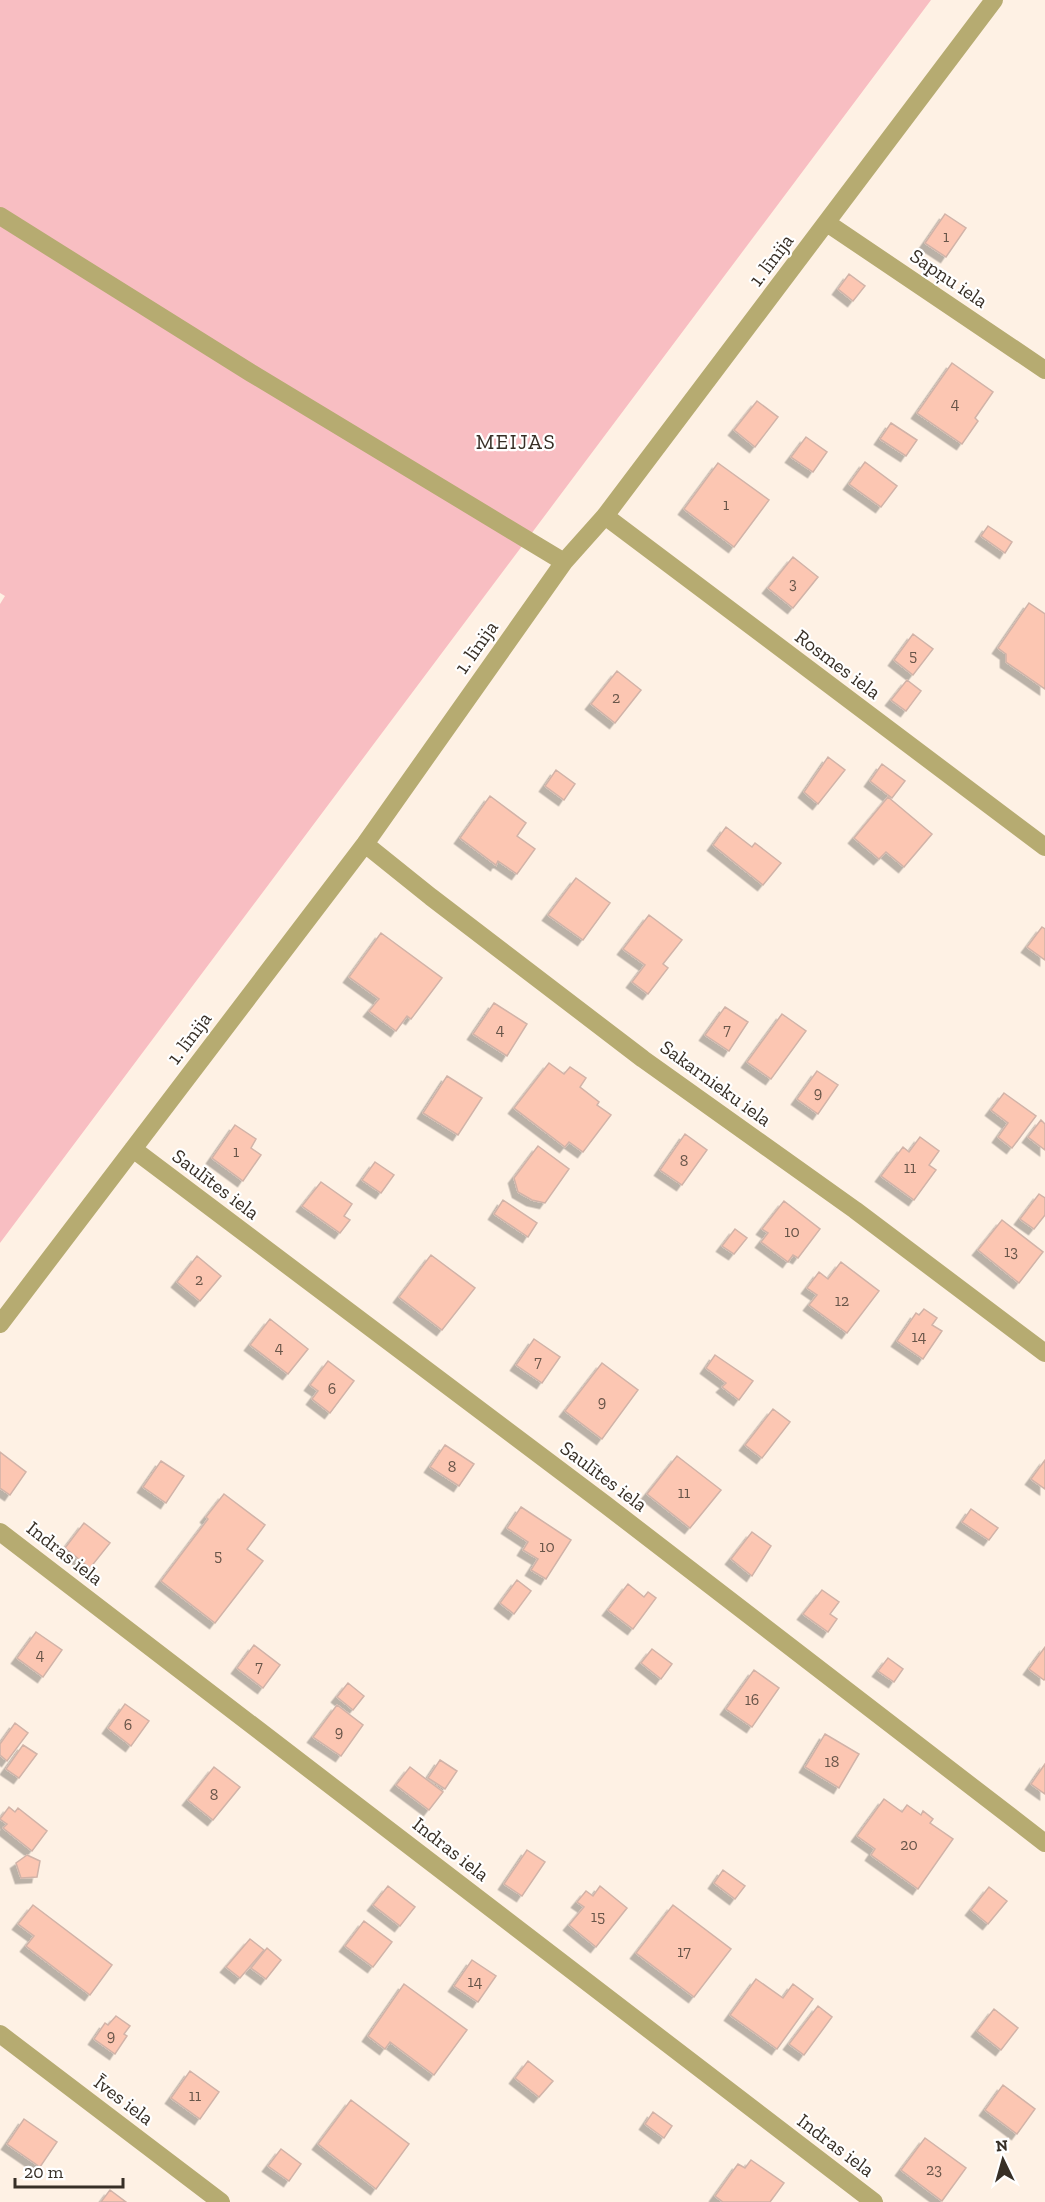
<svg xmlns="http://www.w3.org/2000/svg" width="1045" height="2202" font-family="'Zilla Slab',serif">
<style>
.green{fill:#f8bec2}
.building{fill:#fcc6b2;stroke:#d1b3a8;stroke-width:1.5;filter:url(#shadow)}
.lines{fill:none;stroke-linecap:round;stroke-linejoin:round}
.street{stroke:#b6ab71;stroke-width:18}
.labels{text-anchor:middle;stroke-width:4.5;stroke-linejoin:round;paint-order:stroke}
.number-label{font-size:16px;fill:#685549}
.street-label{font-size:20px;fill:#372f26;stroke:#fff}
.neighbourhood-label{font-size:21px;letter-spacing:1.5px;fill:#372f26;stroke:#fff}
</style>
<defs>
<filter id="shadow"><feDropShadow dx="-5.5" dy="5.5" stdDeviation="0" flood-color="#0004"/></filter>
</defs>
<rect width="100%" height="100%" fill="#fef1e4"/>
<path class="green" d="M 0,0 L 931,0 L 0,1243 L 0,604 L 5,596 L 0,593 Z"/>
<path class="building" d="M 945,214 L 966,228 L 946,257 L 925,243 Z
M 849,274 L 865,286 L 853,301 L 838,289 Z
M 952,363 L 993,392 L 975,418 L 978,421 L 962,444 L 917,413 Z
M 757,401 L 778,417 L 755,447 L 734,430 Z
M 891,423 L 917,440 L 906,456 L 880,439 Z
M 806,437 L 827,452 L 813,472 L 791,457 Z
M 865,462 L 897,486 L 881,507 L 849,484 Z
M 718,463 L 769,500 L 734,547 L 684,509 Z
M 988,526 L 1012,542 L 1005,553 L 981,536 Z
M 793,557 L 818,577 L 793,608 L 768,588 Z
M 1029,603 L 1045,614 L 1045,689 L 1006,662 L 1006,654 L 998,648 Z
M 913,634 L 933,649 L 913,675 L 894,660 Z
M 617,671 L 641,690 L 615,723 L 591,704 Z
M 907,680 L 921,691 L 906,711 L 891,700 Z
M 828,757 L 845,770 L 818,804 L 804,792 Z
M 882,764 L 905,781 L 892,798 L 870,781 Z
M 556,770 L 575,784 L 564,800 L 545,786 Z
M 490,796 L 526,823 L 517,836 L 535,849 L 517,874 L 498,861 L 496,865 L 460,838 Z
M 888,797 L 932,834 L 904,867 L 886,852 L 879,859 L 854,838 Z
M 726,827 L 752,847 L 755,843 L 781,863 L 763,885 L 713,845 Z
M 576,878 L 610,903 L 583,940 L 548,915 Z
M 649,915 L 682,940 L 663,964 L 668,968 L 648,994 L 632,982 L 645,965 L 623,949 Z
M 1042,927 L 1045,929 L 1045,960 L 1027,947 Z
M 381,933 L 442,978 L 411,1019 L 407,1016 L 396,1031 L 369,1011 L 379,999 L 349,977 Z
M 494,1003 L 527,1024 L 507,1056 L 473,1034 Z
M 725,1007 L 748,1022 L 729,1051 L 705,1035 Z
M 782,1014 L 806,1031 L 771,1079 L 747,1062 Z
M 549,1063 L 564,1074 L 570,1067 L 586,1078 L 580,1087 L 599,1102 L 597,1105 L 611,1115 L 583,1152 L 569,1142 L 565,1147 L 514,1108 Z
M 817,1071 L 838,1085 L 818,1114 L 797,1099 Z
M 447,1076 L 482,1098 L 458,1135 L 423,1113 Z
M 1004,1093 L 1036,1116 L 1012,1148 L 998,1137 L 1008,1123 L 991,1110 Z
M 1041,1120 L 1045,1124 L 1045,1150 L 1028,1137 Z
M 235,1125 L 256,1139 L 251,1148 L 261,1155 L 243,1181 L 212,1158 Z
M 685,1134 L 707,1150 L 682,1185 L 660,1170 Z
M 920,1137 L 939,1151 L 929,1165 L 936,1170 L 914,1200 L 881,1176 L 903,1147 L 909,1152 Z
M 538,1146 L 569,1169 L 545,1203 L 532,1200 L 518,1192 L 514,1178 Z
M 375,1162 L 394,1175 L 381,1193 L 362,1180 Z
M 321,1182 L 352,1204 L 344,1216 L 350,1220 L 340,1233 L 302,1206 Z
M 1039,1194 L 1045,1198 L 1045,1215 L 1034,1229 L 1020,1219 Z
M 503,1200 L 537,1223 L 528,1237 L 494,1214 Z
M 784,1201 L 820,1229 L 798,1258 L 793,1255 L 788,1262 L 761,1242 L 768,1233 L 762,1229 Z
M 1002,1220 L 1043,1252 L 1019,1283 L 978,1250 Z
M 735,1229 L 747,1238 L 734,1254 L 722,1246 Z
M 431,1255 L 475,1288 L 442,1330 L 399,1297 Z
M 197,1256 L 221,1276 L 200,1301 L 177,1282 Z
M 841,1262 L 879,1291 L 847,1333 L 809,1305 L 817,1295 L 807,1288 L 819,1272 L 828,1279 Z
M 924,1309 L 937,1318 L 932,1325 L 942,1331 L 923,1359 L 897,1341 L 916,1313 L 919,1315 Z
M 270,1319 L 308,1349 L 288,1374 L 250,1345 Z
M 534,1339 L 560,1357 L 542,1383 L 516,1365 Z
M 715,1355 L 753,1381 L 739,1400 L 722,1387 L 726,1383 L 706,1368 Z
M 328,1361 L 354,1381 L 330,1413 L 312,1399 L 318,1391 L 310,1385 Z
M 602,1363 L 638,1390 L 602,1439 L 565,1411 Z
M 773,1409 L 790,1422 L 762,1458 L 745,1445 Z
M 445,1445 L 474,1464 L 459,1486 L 430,1467 Z
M 0,1452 L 26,1472 L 10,1495 L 0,1488 Z
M 677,1456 L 721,1490 L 690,1528 L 647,1494 Z
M 1045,1460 L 1045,1489 L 1031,1479 Z
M 161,1461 L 184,1476 L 166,1503 L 143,1487 Z
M 224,1494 L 265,1525 L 247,1549 L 263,1561 L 215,1623 L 161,1581 L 208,1519 L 206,1517 Z
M 521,1507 L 571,1540 L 546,1579 L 531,1570 L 538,1559 L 523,1550 L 528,1542 L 507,1528 Z
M 971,1509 L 998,1528 L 989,1540 L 962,1522 Z
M 84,1523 L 110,1543 L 90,1568 L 65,1548 Z
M 752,1532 L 771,1546 L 752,1576 L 731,1559 Z
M 517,1580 L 531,1591 L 514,1614 L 500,1603 Z
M 628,1584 L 644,1597 L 648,1592 L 656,1598 L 633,1629 L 608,1610 Z
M 822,1590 L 839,1602 L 830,1614 L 837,1619 L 828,1632 L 803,1614 Z
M 36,1632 L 62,1650 L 43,1677 L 17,1658 Z
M 254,1645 L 280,1665 L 263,1688 L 237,1668 Z
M 1045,1647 L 1045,1679 L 1044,1680 L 1029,1669 Z
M 652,1649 L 672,1664 L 661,1679 L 641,1663 Z
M 888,1658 L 903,1669 L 894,1682 L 878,1671 Z
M 754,1670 L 779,1688 L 752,1727 L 726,1709 Z
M 348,1683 L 364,1696 L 353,1710 L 337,1697 Z
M 125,1704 L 149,1721 L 131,1746 L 108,1728 Z
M 337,1705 L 363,1725 L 341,1756 L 313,1737 Z
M 15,1723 L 28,1733 L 7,1761 L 0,1755 L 0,1744 Z
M 825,1734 L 859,1754 L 839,1788 L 805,1767 Z
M 23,1745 L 37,1754 L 19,1778 L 6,1769 Z
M 440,1760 L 457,1771 L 445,1789 L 428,1778 Z
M 1045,1764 L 1045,1794 L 1031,1784 Z
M 214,1767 L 240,1787 L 213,1820 L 188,1800 Z
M 410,1767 L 443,1792 L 429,1810 L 396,1785 Z
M 884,1799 L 902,1812 L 907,1805 L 921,1815 L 923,1811 L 933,1819 L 930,1823 L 953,1839 L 918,1889 L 871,1855 L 875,1849 L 857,1836 Z
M 9,1807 L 15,1812 L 18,1808 L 47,1831 L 32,1851 L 3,1828 L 7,1824 L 0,1819 Z
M 527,1850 L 545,1862 L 522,1896 L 504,1884 Z
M 27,1855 L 40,1861 L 37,1877 L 21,1878 L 16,1863 Z
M 723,1870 L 745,1886 L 735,1899 L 714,1883 Z
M 388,1886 L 415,1907 L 400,1926 L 373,1905 Z
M 600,1886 L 627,1908 L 596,1947 L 569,1925 L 584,1907 L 577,1902 L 586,1891 L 593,1896 Z
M 989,1887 L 1007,1901 L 988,1924 L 971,1910 Z
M 33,1905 L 112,1965 L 90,1995 L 26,1946 L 34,1936 L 18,1924 Z
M 673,1905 L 731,1949 L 694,1997 L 636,1953 Z
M 364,1921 L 392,1942 L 373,1967 L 345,1946 Z
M 250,1939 L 264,1950 L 240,1978 L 226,1967 Z
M 267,1948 L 281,1960 L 266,1979 L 251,1968 Z
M 472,1960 L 496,1976 L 478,2002 L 454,1986 Z
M 756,1979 L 783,1998 L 793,1984 L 813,1999 L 777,2049 L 730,2015 Z
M 404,1984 L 467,2030 L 434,2075 L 390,2042 L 385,2049 L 368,2036 Z
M 818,2006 L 832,2017 L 804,2055 L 789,2044 Z
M 994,2009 L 1018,2028 L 1001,2050 L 977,2031 Z
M 116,2016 L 130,2026 L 124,2034 L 127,2036 L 115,2054 L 94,2039 L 105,2023 L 108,2025 Z
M 528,2061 L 553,2081 L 539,2097 L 515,2078 Z
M 190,2071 L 219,2092 L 200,2119 L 171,2098 Z
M 1003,2085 L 1035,2109 L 1017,2134 L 985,2110 Z
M 351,2100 L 409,2144 L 376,2189 L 318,2144 Z
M 653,2112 L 672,2126 L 664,2138 L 645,2124 Z
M 24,2119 L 57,2142 L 40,2167 L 7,2144 Z
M 925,2138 L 966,2168 L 942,2201 L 901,2170 Z
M 281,2149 L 301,2164 L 289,2181 L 268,2166 Z
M 751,2160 L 784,2183 L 770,2202 L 723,2202 L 715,2196 L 738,2164 L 745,2168 Z
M 110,2190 L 126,2202 L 101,2202 Z"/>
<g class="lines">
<path class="street" d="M 0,216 L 251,373 L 564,562
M 827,223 L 1045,370
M 605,516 L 1045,847
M 365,844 L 431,897 L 643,1059 L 855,1210 L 1045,1353
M 133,1149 L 606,1505 L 1045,1843
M 0,1324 L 365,844 L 564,562 L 605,516 L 994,0
M 0,1532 L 874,2202
M 0,2034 L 221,2202"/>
</g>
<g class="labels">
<g class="number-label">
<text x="946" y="242">1</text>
<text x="955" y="409">4</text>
<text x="726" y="510">1</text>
<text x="793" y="589">3</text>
<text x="913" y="661">5</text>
<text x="616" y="703">2</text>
<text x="500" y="1035">4</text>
<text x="727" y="1035">7</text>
<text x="818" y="1098">9</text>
<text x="236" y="1157">1</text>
<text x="684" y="1166">8</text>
<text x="910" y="1173">11</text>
<text x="792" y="1237">10</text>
<text x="1011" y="1257">13</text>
<text x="199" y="1285">2</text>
<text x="842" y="1306">12</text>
<text x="919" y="1342">14</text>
<text x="279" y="1353">4</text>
<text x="538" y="1367">7</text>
<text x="332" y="1394">6</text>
<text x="602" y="1407">9</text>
<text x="452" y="1472">8</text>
<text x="684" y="1498">11</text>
<text x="547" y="1552">10</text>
<text x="218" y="1561">5</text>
<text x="40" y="1660">4</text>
<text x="259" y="1672">7</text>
<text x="752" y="1705">16</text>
<text x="128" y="1730">6</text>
<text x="339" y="1737">9</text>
<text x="832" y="1767">18</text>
<text x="214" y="1800">8</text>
<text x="909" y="1850">20</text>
<text x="598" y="1922">15</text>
<text x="684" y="1957">17</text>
<text x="475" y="1987">14</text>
<text x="111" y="2041">9</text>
<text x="195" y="2101">11</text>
<text x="934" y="2175">23</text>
</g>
<g class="street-label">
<text transform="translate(771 260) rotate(-53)" y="7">1. līnija</text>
<text transform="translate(949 278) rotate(34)" y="7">Sapņu iela</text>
<text transform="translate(476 647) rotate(-55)" y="7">1. līnija</text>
<text transform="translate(838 664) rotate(37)" y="7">Rosmes iela</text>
<text transform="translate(189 1038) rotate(-53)" y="7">1. līnija</text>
<text transform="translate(716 1083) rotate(36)" y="7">Sakarnieku iela</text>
<text transform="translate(216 1184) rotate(37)" y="7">Saulītes iela</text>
<text transform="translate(604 1476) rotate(37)" y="7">Saulītes iela</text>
<text transform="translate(65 1553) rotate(38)" y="7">Indras iela</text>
<text transform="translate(451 1849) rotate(38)" y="7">Indras iela</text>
<text transform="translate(124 2100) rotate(37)" y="7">Īves iela</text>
<text transform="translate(836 2145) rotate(37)" y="7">Indras iela</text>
</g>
<g class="neighbourhood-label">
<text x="516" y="449">MEIJAS</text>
</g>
</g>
<g transform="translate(1003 2160) rotate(355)" stroke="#ffffff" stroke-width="4.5" paint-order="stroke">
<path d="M0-4.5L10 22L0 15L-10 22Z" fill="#372f26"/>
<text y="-9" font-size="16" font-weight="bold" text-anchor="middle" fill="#372f26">N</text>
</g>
<path d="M15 2178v9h108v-9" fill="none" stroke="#372f26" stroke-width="3"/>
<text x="24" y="2178" font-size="18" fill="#372f26" stroke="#ffffff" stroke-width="4.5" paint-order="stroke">20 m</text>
</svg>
